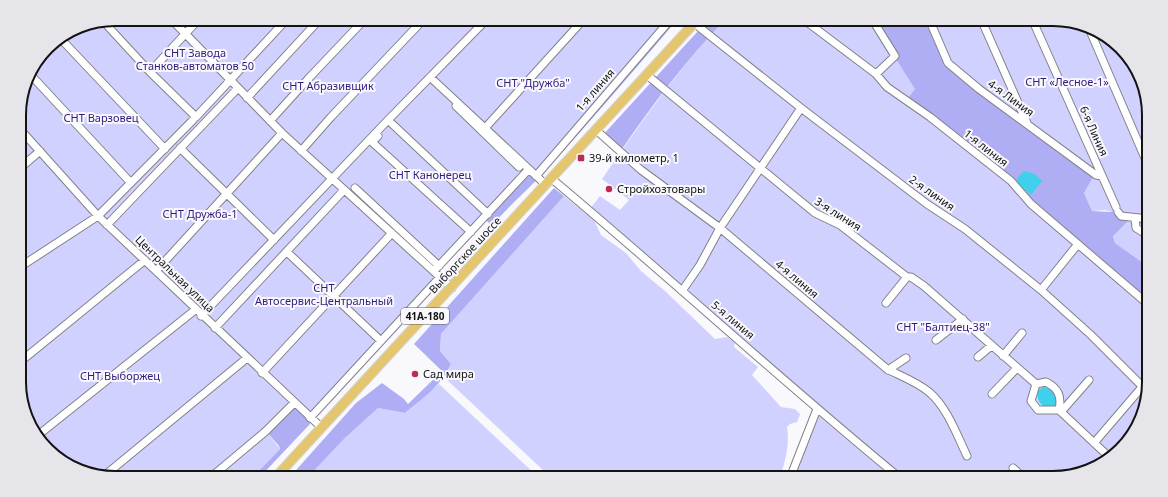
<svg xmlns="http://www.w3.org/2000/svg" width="1168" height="497" font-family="'Noto Sans',sans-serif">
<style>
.green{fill:#d0d1ff}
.forest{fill:#afaef5}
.water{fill:#3fd1ec}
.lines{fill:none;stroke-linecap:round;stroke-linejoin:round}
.minor-casing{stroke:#818286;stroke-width:9}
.major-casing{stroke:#d5d5d5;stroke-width:11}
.minor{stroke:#fff;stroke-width:7}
.major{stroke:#e4c66e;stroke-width:9}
.poi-dot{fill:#bb2b53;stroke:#f8f8fd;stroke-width:1.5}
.labels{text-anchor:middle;stroke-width:4;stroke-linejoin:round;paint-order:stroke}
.shield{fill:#f8f8fd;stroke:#58585a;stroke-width:1}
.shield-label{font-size:10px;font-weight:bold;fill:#131314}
.park-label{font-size:11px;fill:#311b7e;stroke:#f8f8fd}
.street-label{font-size:11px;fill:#131314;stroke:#f8f8fd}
.poi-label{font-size:11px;fill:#131314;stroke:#f8f8fd;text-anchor:start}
.rim{fill:none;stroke:#131314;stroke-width:2}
</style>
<rect width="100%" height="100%" fill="#f8f8fd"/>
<path class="green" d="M 115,19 L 671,19 L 536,176 L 528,169 L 437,268 L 439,276 L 310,419 L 266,431 L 280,449 L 252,478 L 115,478 L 78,471 L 39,441 L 20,395 L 19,108 L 29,72 L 52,43 L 78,26 Z
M 726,19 L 871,19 L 916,89 L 906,101 L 1012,182 L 1149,305 L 1149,382 L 1142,419 L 1111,458 L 1059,478 L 790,478 L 817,409 L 589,210 L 600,196 L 620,210 L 629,200 L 602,179 C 641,123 678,68 726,19 Z
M 929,19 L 1053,19 L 1090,26 L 1129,56 L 1148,102 L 1149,267 L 1115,243 L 1113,235 L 1128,221 L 1134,218 L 1105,210 L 1092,211 L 1084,193 L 1095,174 L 948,63 Z
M 564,196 L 594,220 L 601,235 L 626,253 L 641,271 L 665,291 L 715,339 L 727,337 L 735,343 L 734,347 L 758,367 L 752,375 L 781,407 L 795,409 L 800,414 L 797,422 L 790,424 L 787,427 C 790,445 785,461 780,478 L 307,478 L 345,438 L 378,408 L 405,413 L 439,384 L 538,477 L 544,471 L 445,378 L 451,364 L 440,351 L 441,334 Z"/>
<path class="forest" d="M 671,19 L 678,19 C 634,70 590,122 544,172 C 527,191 508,206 492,226 L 484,218 L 528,169 L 536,176 Z
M 709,19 L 726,19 C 686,60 652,105 620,152 L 602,136 Z
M 871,19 L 929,19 L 948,63 L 1095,174 L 1084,193 L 1092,211 L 1111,212 L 1117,209 L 1121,216 L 1135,218 L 1128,221 L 1113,236 L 1115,243 L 1149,267 L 1149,305 L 1012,182 L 906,101 L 915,89 Z
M 554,188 L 564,196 L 441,334 L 440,351 L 451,364 C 440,387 424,397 405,413 L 378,408 L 345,438 L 307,478 L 289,478 L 356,403 L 382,383 L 404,399 L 408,404 L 442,371 L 414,344 Z
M 295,404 L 310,421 L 310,424 L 259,478 L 252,478 L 280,449 L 279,446 L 266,431 Z"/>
<path class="water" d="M 1024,171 L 1035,174 L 1042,181 L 1031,195 L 1017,182 L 1017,178 Z
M 1044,387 L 1054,390 L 1059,398 L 1057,406 L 1049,409 C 1040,405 1036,400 1038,390 Z"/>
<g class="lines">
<g class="minor-casing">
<path id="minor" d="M 171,19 L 282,133 L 452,288
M 803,19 L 876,74 L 887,87 L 930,117 L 1011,181 L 1031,204 L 1149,305
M 872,19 L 895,56 L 876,74
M 929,19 L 948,63 L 979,89 L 1096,175 L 1102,176
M 981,19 L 1027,123
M 1032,19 L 1116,207
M 103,21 L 150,72 L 196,117 L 287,19
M 694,23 L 801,108 L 927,204 L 965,229 L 1041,290 L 1091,335 L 1147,391
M 1088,26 L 1148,165
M 60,38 L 165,149
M 150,72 L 199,19
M 29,73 L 131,183
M 647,75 L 815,213 L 840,225 L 907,277 L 911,277 L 924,286 L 1036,384
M 430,77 L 546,185
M 247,98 L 320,19
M 456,106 L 519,167
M 388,120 L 488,214
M 270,121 L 308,79 L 365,19
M 486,127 L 584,19
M 19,128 L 98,216 L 322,428
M 596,130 L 641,170 L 720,228 L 887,369 C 901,376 917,382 929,392 C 947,407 957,435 967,456
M 378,136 L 372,142 L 471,232
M 180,148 L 274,240
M 301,151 L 331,117 L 424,19
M 19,169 L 40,151
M 536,176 L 671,19
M 552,179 C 669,277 782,381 900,478
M 355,188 L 439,266
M 1118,212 L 1121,216 L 1149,219
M 1135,218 L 1136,228 L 1149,236
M 107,225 L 238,88
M 287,252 L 381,341
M 20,267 L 98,216 L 193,120
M 156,271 L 282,133
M 434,271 L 529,169
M 1041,290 L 1078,244
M 682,291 L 700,265 L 720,228 L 801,108
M 886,303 L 907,277
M 201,316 L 388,120 L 487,19
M 215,328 L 344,190
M 936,340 L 963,319
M 1003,356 L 1022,333
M 978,357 L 991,346
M 20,362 L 145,260
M 888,370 L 906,358
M 262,373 L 392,233
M 1046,382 C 1058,388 1062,396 1059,410 L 1038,410 L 1031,401 L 1036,384 Z
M 992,394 L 1017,368
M 1059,410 L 1106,454
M 1061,412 L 1089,380
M 310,418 L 440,277
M 37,436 L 195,310
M 1094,443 L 1142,387
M 1102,462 L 1106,457
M 1013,468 L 1024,478
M 104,476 L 247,358
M 210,478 L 266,431 L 294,403
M 790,478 L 817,409"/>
</g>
<g class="major-casing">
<path id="major" d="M 275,478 L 698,19"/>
</g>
<use href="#minor" class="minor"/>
<use href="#major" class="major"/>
</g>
<g class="poi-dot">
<rect x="577" y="154" width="8" height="8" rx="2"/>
<circle cx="609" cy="189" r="4"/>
<circle cx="415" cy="374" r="4"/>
</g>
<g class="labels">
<rect class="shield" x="401" y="308" width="48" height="16" rx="3"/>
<g class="shield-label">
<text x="425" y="320">41А-180</text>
</g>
<g class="park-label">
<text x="195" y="57">СНТ Завода<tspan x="195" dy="13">Станков-автоматов 50</tspan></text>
<text x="1067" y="86">СНТ «Лесное-1»</text>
<text x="533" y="87">СНТ "Дружба"</text>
<text x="328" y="90">СНТ Абразивщик</text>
<text x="101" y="122">СНТ Варзовец</text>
<text x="430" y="179">СНТ Канонерец</text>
<text x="200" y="218">СНТ Дружба-1</text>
<text x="324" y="292">СНТ<tspan x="324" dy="13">Автосервис-Центральный</tspan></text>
<text x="943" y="331">СНТ "Балтиец-38"</text>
<text x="120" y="380">СНТ Выборжец</text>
</g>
<g class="street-label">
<text transform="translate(595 90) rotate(-49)" y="4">1-я линия</text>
<text transform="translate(1011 98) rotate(36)" y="4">4-я Линия</text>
<text transform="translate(1094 131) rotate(66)" y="4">6-я Линия</text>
<text transform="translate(986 148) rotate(38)" y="4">1-я линия</text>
<text transform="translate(932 193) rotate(35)" y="4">2-я линия</text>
<text transform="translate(838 214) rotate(32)" y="4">3-я линия</text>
<text transform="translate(465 255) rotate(-47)" y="4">Выборгское шоссе</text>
<text transform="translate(175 274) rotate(44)" y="4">Центральная улица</text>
<text transform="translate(797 279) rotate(40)" y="4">4-я линия</text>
<text transform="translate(733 320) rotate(40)" y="4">5-я линия</text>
</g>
<g class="poi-label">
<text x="589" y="162">39-й километр, 1</text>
<text x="617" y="193">Стройхозтовары</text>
<text x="423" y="378">Сад мира</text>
</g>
</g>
<path d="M0 0H1168V497H0ZM115 26H1053A89 89 0 0 1 1142 115V382A89 89 0 0 1 1053 471H115A89 89 0 0 1 26 382V115A89 89 0 0 1 115 26Z" fill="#e6e6ea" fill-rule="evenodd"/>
<path class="rim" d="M115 26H1053A89 89 0 0 1 1142 115V382A89 89 0 0 1 1053 471H115A89 89 0 0 1 26 382V115A89 89 0 0 1 115 26Z"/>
</svg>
